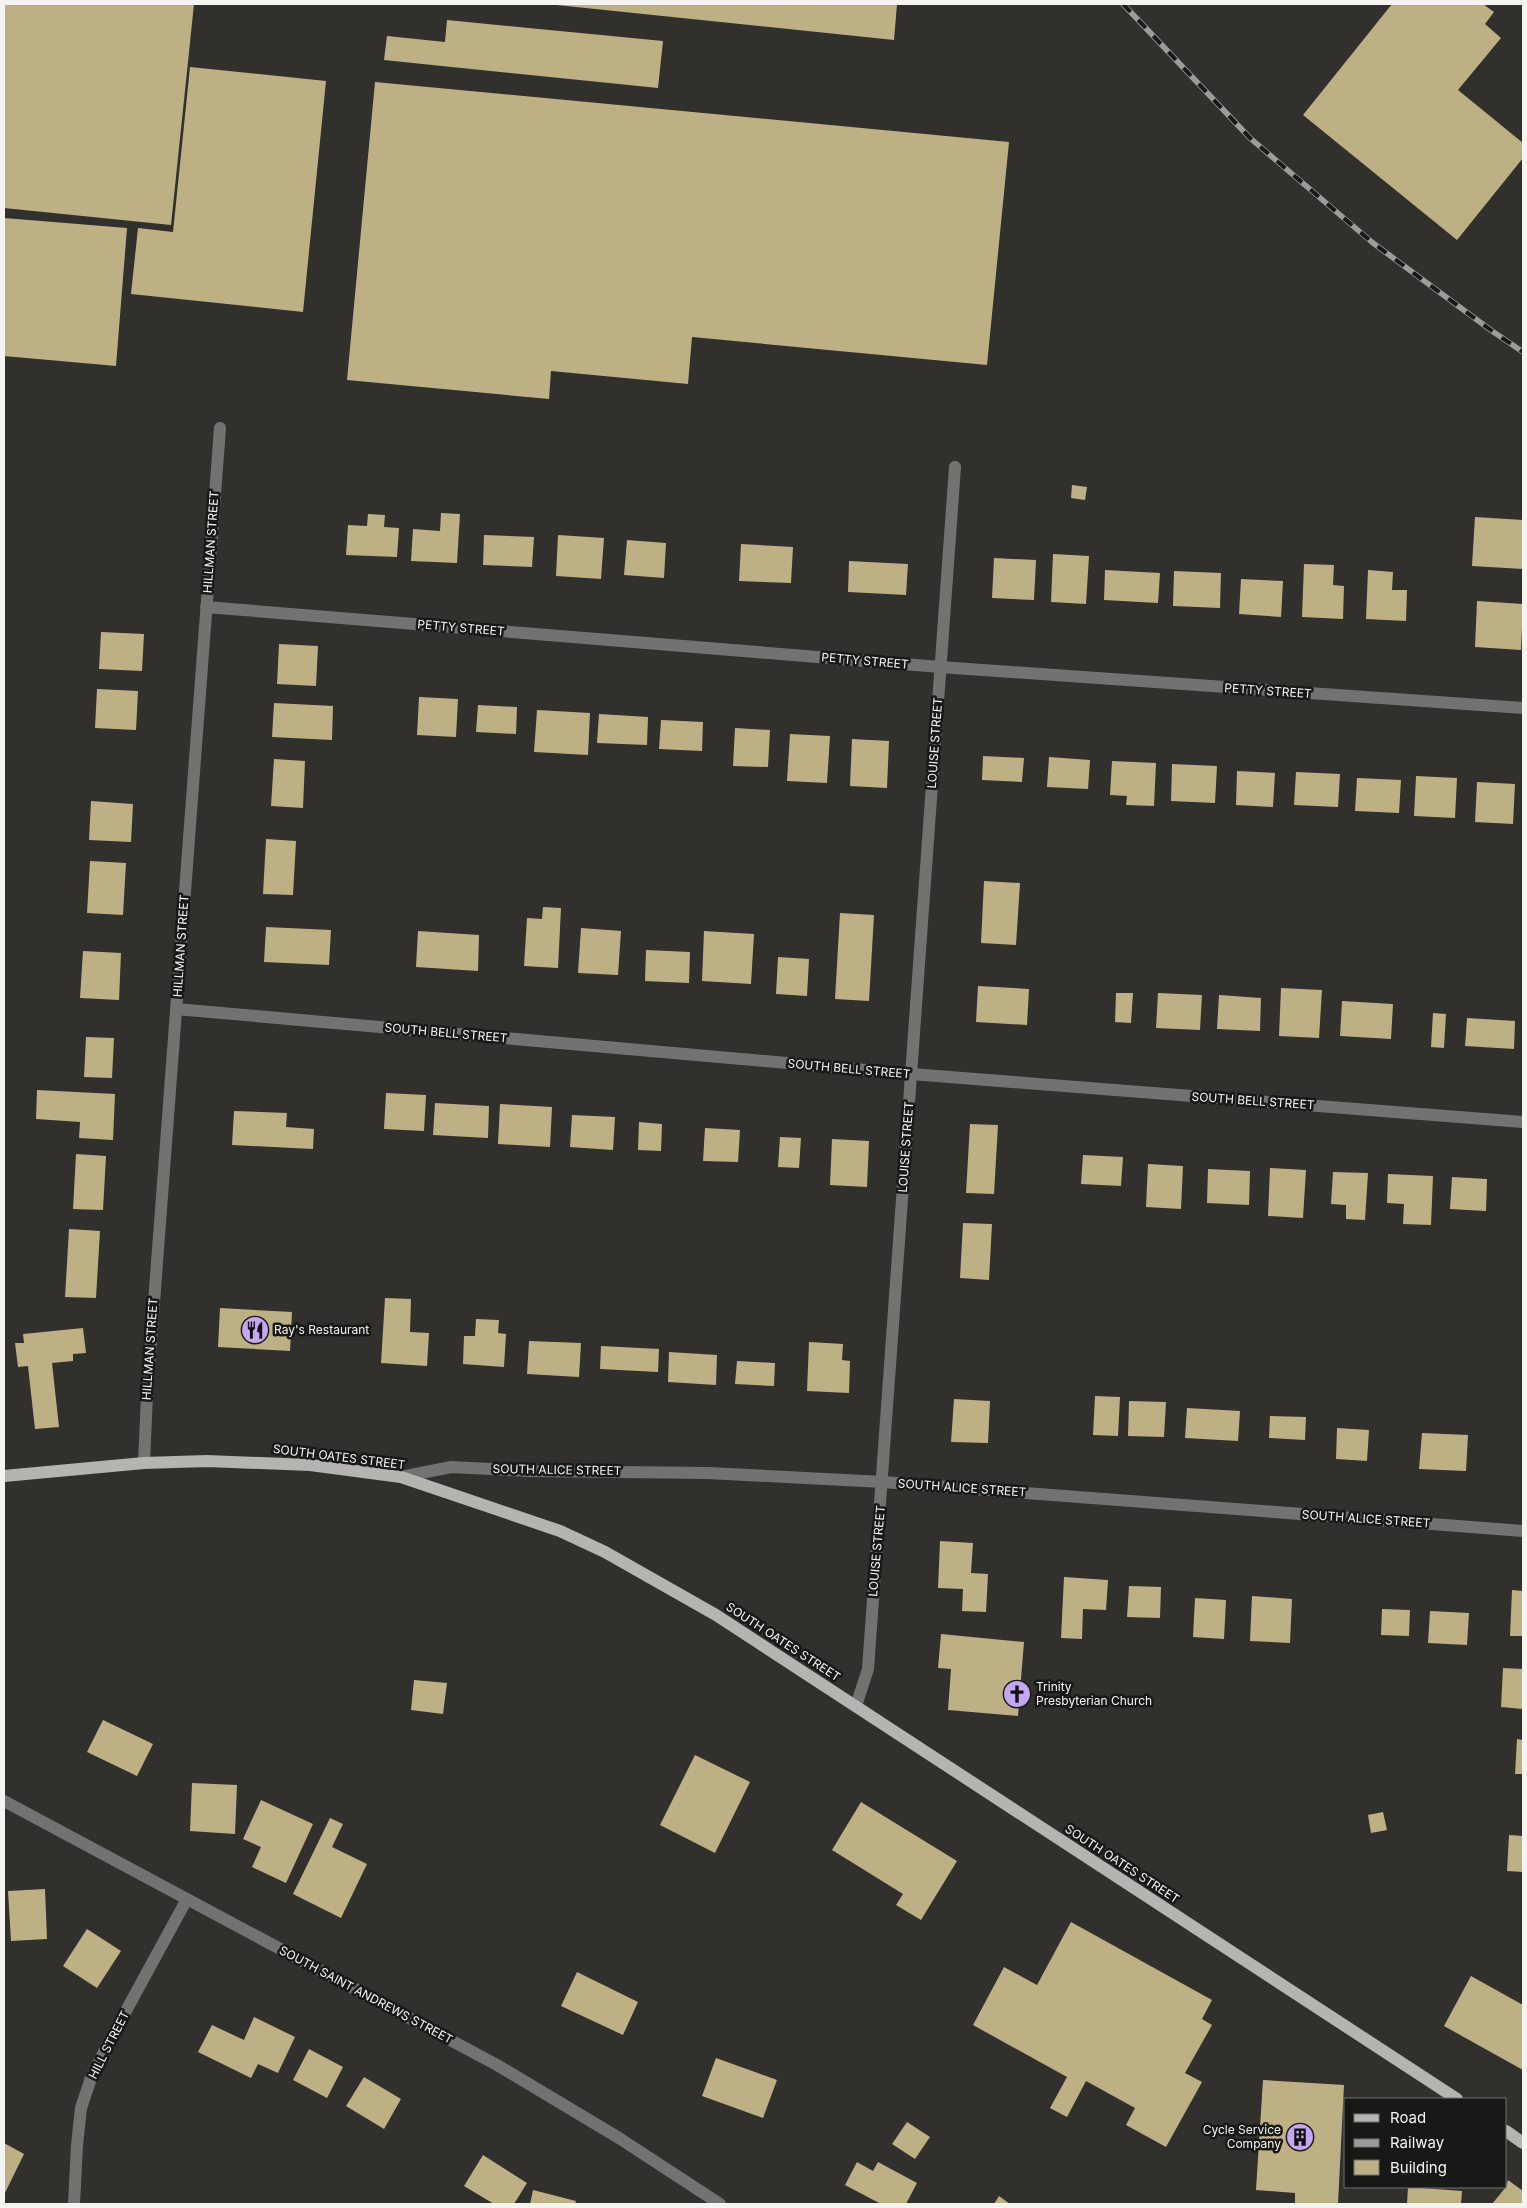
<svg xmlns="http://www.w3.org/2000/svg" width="1527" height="2208" font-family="Inter,sans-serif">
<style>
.building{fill:#beb085}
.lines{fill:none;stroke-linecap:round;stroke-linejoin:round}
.minor{stroke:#737270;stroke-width:12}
.major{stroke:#b6b4b0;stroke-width:12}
.rail-casing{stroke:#9d9c99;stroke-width:5.5}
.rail{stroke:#181816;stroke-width:4;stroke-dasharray:11;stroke-linecap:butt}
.labels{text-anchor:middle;stroke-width:5;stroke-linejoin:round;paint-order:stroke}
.street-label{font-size:12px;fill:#f5f4f1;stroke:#181816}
.poi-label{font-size:12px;fill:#f5f4f1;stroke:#181816;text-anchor:start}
</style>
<rect width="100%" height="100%" fill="#31302c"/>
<path class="building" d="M 4,4 L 194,4 L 171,225 L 4,208 Z
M 547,4 L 897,4 L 894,40 Z
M 1392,4 L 1483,4 L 1494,12 L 1485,24 L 1501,38 L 1458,90 L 1523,143 L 1523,158 L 1457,240 L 1303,115 Z
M 447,20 L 663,41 L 658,88 L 384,60 L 387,36 L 445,42 Z
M 190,67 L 326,81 L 303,312 L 131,294 L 138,228 L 173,232 Z
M 375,82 L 1009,142 L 987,365 L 692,337 L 688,384 L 551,371 L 549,399 L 347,380 Z
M 4,218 L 127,228 L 116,366 L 4,356 Z
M 1072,485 L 1087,487 L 1085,500 L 1071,498 Z
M 441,513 L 460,514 L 457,563 L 411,561 L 413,529 L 440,531 Z
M 368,514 L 385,515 L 384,527 L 399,528 L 397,557 L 346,555 L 348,525 L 367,526 Z
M 1475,517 L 1523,520 L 1523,569 L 1472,566 Z
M 484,535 L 534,537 L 532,567 L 483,565 Z
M 558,535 L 604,538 L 601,579 L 556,576 Z
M 627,540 L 666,543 L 664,578 L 624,575 Z
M 741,544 L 793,547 L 791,583 L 739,581 Z
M 1053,554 L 1089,556 L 1086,604 L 1051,602 Z
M 994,558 L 1036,560 L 1034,600 L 992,598 Z
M 849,561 L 908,564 L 906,595 L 848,592 Z
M 1304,564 L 1334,565 L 1333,585 L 1344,586 L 1343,619 L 1302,617 Z
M 1105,570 L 1160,573 L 1158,603 L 1104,600 Z
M 1368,570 L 1393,572 L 1392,590 L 1407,590 L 1406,621 L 1366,619 Z
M 1174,571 L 1221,573 L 1220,608 L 1173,606 Z
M 1241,579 L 1283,581 L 1281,617 L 1239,614 Z
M 1477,601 L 1523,604 L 1521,650 L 1475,647 Z
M 101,632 L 144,634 L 142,671 L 99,669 Z
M 279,644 L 318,646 L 316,686 L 277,684 Z
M 97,689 L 138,691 L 136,730 L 95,728 Z
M 419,697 L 458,699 L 456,737 L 417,735 Z
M 274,703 L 333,706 L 332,740 L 272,737 Z
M 478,705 L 517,707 L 516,734 L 476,732 Z
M 537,710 L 590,713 L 588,755 L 534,752 Z
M 599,714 L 648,717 L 647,745 L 597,743 Z
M 661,720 L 703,722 L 702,751 L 659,749 Z
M 735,728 L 770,730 L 768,767 L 733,766 Z
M 790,734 L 830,736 L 827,783 L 787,781 Z
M 852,739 L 889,741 L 887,788 L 850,786 Z
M 983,756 L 1024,758 L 1022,782 L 982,780 Z
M 1049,757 L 1090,760 L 1088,789 L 1047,787 Z
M 274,759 L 305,761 L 303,808 L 271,806 Z
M 1112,761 L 1156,763 L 1154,806 L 1126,805 L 1127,796 L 1110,795 Z
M 1172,764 L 1217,766 L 1215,803 L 1171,801 Z
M 1237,771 L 1275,773 L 1273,807 L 1236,805 Z
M 1296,772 L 1340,774 L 1338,807 L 1294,805 Z
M 1416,776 L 1457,778 L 1455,818 L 1414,816 Z
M 1357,778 L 1401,780 L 1399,813 L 1355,811 Z
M 1477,782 L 1515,784 L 1513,824 L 1475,822 Z
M 91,801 L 133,804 L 131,842 L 89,840 Z
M 266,839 L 296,841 L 293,895 L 263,894 Z
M 90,861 L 126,863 L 123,915 L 87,913 Z
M 984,881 L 1020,883 L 1016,945 L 981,943 Z
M 543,907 L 561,908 L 558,968 L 524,966 L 527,918 L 542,919 Z
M 840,913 L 874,915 L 869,1001 L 835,999 Z
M 266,927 L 331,930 L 329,965 L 264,962 Z
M 581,928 L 621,931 L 618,975 L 578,973 Z
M 418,931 L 479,935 L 478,971 L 416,967 Z
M 704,931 L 754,934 L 751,984 L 702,981 Z
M 646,950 L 690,952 L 689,983 L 645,981 Z
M 83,951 L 121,953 L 119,1000 L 80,998 Z
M 778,957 L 809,959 L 807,996 L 776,994 Z
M 978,986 L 1029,989 L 1027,1025 L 976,1022 Z
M 1281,988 L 1322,990 L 1319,1038 L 1279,1036 Z
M 1116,993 L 1133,993 L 1131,1023 L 1115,1022 Z
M 1158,993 L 1202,995 L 1200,1030 L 1156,1028 Z
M 1219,995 L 1261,998 L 1260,1031 L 1217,1029 Z
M 1342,1001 L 1393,1004 L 1391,1039 L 1340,1036 Z
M 1433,1013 L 1446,1014 L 1444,1048 L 1431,1047 Z
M 1467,1018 L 1515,1021 L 1514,1049 L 1465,1046 Z
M 86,1037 L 114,1038 L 112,1078 L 84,1077 Z
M 37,1090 L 115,1094 L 113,1140 L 79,1138 L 80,1122 L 36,1119 Z
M 386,1093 L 426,1095 L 424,1131 L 384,1129 Z
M 435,1103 L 489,1106 L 488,1138 L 433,1135 Z
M 500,1104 L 552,1107 L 550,1147 L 498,1144 Z
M 234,1111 L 287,1113 L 286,1127 L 314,1129 L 313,1149 L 232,1145 Z
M 572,1115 L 615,1117 L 613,1150 L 570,1147 Z
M 639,1122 L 662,1124 L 661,1151 L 638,1150 Z
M 970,1124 L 998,1125 L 994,1194 L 966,1193 Z
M 705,1128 L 740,1130 L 738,1162 L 703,1161 Z
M 780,1137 L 801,1138 L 799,1168 L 778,1167 Z
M 832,1139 L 869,1141 L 867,1187 L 830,1185 Z
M 76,1154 L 106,1156 L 103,1210 L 73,1209 Z
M 1083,1155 L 1123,1157 L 1121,1186 L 1081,1184 Z
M 1148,1164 L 1183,1166 L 1181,1209 L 1146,1207 Z
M 1270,1168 L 1306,1170 L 1303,1218 L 1268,1216 Z
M 1208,1169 L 1250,1171 L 1249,1205 L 1207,1203 Z
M 1333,1172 L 1368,1173 L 1365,1220 L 1346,1219 L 1346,1205 L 1331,1204 Z
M 1388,1174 L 1433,1176 L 1431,1225 L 1403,1224 L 1404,1204 L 1387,1203 Z
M 1452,1177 L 1487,1179 L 1486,1211 L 1450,1209 Z
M 963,1223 L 992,1224 L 989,1280 L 960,1278 Z
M 69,1229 L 100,1231 L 96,1298 L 65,1297 Z
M 385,1298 L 411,1299 L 410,1332 L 429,1333 L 427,1366 L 381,1363 Z
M 220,1308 L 292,1312 L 290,1351 L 218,1347 Z
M 476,1319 L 499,1320 L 498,1333 L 506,1334 L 504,1367 L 463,1364 L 464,1336 L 475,1336 Z
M 83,1328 L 86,1353 L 73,1354 L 73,1361 L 52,1363 L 59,1427 L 35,1429 L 28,1366 L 18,1367 L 15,1343 L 24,1343 L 23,1334 Z
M 529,1341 L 581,1343 L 579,1377 L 527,1374 Z
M 809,1342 L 843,1344 L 842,1360 L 850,1361 L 849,1393 L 807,1391 Z
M 601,1346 L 659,1349 L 658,1372 L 600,1369 Z
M 669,1352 L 717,1355 L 716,1385 L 668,1382 Z
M 737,1361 L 775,1363 L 774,1386 L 735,1384 Z
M 1095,1396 L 1120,1397 L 1118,1436 L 1093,1435 Z
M 954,1399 L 990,1401 L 988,1443 L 951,1442 Z
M 1129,1401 L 1166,1402 L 1164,1437 L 1128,1436 Z
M 1187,1408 L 1240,1411 L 1238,1441 L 1185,1438 Z
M 1270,1416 L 1306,1417 L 1305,1440 L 1269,1438 Z
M 1337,1428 L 1369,1430 L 1367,1461 L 1336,1459 Z
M 1422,1433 L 1468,1435 L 1466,1471 L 1419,1469 Z
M 940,1541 L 973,1543 L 971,1573 L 988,1574 L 986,1612 L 962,1611 L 963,1589 L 938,1588 Z
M 1064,1577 L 1108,1580 L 1106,1610 L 1083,1609 L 1082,1639 L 1061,1638 Z
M 1129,1586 L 1161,1587 L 1160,1618 L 1127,1617 Z
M 1512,1590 L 1523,1591 L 1523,1636 L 1510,1636 Z
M 1252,1596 L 1292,1599 L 1290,1643 L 1250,1641 Z
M 1195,1598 L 1226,1600 L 1224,1639 L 1193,1637 Z
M 1382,1609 L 1410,1610 L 1409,1636 L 1381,1635 Z
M 1430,1611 L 1469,1613 L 1467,1645 L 1428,1643 Z
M 941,1634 L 1024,1642 L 1018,1716 L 948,1710 L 951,1669 L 938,1668 Z
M 1503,1668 L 1523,1669 L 1523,1709 L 1501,1707 Z
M 414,1680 L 447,1683 L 443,1714 L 411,1710 Z
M 103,1720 L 153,1744 L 137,1776 L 87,1752 Z
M 1517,1739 L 1523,1740 L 1523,1774 L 1515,1774 Z
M 695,1755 L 750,1782 L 715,1853 L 660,1825 Z
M 192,1783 L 237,1785 L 235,1834 L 190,1831 Z
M 261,1800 L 313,1824 L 286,1883 L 252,1867 L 261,1847 L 243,1839 Z
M 861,1802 L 957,1861 L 921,1920 L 896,1905 L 903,1894 L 832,1850 Z
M 1383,1812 L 1387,1830 L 1371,1833 L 1368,1815 Z
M 330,1818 L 343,1824 L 332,1847 L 367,1864 L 341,1918 L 293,1894 Z
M 1509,1835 L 1523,1836 L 1523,1872 L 1507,1871 Z
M 45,1889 L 47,1939 L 11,1941 L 8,1891 Z
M 1071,1922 L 1212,2000 L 1202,2019 L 1212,2025 L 1185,2073 L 1202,2082 L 1166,2147 L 1126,2125 L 1135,2108 L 1086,2081 L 1067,2117 L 1050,2108 L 1067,2077 L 973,2025 L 1004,1967 L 1037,1985 Z
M 87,1929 L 121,1951 L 97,1988 L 63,1966 Z
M 577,1972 L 638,2002 L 623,2035 L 561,2006 Z
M 1471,1976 L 1523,2005 L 1523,2070 L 1444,2026 Z
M 254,2017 L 295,2037 L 278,2073 L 258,2064 L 251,2078 L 198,2052 L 212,2025 L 244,2040 Z
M 309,2049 L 343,2067 L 327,2098 L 293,2080 Z
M 716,2058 L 777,2080 L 763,2118 L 702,2096 Z
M 364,2077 L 401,2099 L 384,2129 L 346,2106 Z
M 1263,2080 L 1344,2085 L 1338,2204 L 1295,2204 L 1295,2193 L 1256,2190 Z
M 907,2122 L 930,2137 L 915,2159 L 892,2144 Z
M 4,2143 L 24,2154 L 4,2195 Z
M 483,2155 L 527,2183 L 514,2204 L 494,2204 L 464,2186 Z
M 857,2162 L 873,2171 L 878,2162 L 917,2183 L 906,2204 L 881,2204 L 845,2185 Z
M 1508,2180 L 1523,2191 L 1523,2204 L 1492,2204 L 1506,2187 Z
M 1408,2187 L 1462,2191 L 1461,2204 L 1407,2204 Z
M 533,2190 L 576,2201 L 575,2204 L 530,2204 Z
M 999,2196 L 1010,2204 L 994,2204 Z"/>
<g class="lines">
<path class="minor" d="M 206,607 L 940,667 L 1523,708
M 176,1009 L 911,1074 L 1523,1122
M 144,1463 L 147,1395 L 220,428
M 401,1477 L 451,1467 L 529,1471 L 708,1473 L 883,1482 L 1523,1531
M 856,1706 L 868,1669 L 955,467
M 4,1801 L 497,2065 L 619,2138 L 720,2204
M 74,2204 L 77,2145 L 81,2108 L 91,2078 L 109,2042 L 187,1899"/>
<path class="major" d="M 4,1476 L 144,1463 L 207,1461 L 310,1465 L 401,1477 L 560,1531 L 605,1552 L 716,1615 L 1457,2099
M 1506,2131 L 1523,2143"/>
<g class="rail-casing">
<path id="rail" d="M 1123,4 L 1250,138 L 1373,243 L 1492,331 L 1523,352"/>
</g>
<use href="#rail" class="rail"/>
</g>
<defs>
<g id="restaurant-disc" transform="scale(1.4375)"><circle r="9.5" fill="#c5a6f0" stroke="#181816"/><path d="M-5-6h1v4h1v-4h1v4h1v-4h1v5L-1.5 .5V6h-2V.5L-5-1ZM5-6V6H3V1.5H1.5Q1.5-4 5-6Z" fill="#111"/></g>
<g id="church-disc" transform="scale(1.4375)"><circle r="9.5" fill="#c5a6f0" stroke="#181816"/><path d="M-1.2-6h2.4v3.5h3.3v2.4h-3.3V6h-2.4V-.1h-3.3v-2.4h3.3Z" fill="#111"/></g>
<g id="building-disc" transform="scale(1.4375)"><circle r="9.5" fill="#c5a6f0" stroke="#181816"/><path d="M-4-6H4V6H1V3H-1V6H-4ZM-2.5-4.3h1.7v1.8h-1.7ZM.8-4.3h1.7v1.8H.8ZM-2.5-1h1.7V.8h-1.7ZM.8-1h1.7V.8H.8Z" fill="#111"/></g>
</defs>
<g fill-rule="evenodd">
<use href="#restaurant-disc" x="255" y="1330"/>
<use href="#church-disc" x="1017" y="1694"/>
<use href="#building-disc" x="1300" y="2137"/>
</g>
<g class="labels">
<g class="street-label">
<text transform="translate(211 542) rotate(-86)" y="4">HILLMAN STREET</text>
<text transform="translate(461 628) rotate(5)" y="4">PETTY STREET</text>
<text transform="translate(865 661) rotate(5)" y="4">PETTY STREET</text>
<text transform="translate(1268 691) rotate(4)" y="4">PETTY STREET</text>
<text transform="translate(935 743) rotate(-86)" y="4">LOUISE STREET</text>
<text transform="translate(181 946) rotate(-86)" y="4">HILLMAN STREET</text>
<text transform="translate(446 1033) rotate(5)" y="4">SOUTH BELL STREET</text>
<text transform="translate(849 1069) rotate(5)" y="4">SOUTH BELL STREET</text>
<text transform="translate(1253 1101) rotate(4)" y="4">SOUTH BELL STREET</text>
<text transform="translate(906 1147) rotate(-86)" y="4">LOUISE STREET</text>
<text transform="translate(150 1349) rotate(-86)" y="4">HILLMAN STREET</text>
<text transform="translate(339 1457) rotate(7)" y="4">SOUTH OATES STREET</text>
<text transform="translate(557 1470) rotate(1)" y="4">SOUTH ALICE STREET</text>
<text transform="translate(962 1488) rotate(4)" y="4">SOUTH ALICE STREET</text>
<text transform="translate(1366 1519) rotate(4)" y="4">SOUTH ALICE STREET</text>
<text transform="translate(877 1551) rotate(-85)" y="4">LOUISE STREET</text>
<text transform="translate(783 1642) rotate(33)" y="4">SOUTH OATES STREET</text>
<text transform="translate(1122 1864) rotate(33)" y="4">SOUTH OATES STREET</text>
<text transform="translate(366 1995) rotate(28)" y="4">SOUTH SAINT ANDREWS STREET</text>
<text transform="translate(109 2045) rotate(-63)" y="4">HILL STREET</text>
</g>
<g class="poi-label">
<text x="274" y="1334">Ray's Restaurant</text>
<text x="1036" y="1691">Trinity<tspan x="1036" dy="14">Presbyterian Church</tspan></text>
<text x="1281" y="2134" text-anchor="end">Cycle Service<tspan x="1281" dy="14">Company</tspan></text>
</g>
</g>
<rect width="1527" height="2208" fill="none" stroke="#f5f4f1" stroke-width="10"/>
<rect x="1344" y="2098" width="162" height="90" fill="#181816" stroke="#70706e"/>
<rect x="1354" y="2114" width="25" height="8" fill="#b6b4b0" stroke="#70706e"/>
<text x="1390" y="2123" font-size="15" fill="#f5f4f1">Road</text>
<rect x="1354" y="2139" width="25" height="8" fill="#9d9c99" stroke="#70706e"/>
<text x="1390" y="2148" font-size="15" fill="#f5f4f1">Railway</text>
<rect x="1354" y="2160" width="25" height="15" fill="#beb085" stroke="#70706e"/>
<text x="1390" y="2173" font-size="15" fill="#f5f4f1">Building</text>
</svg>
